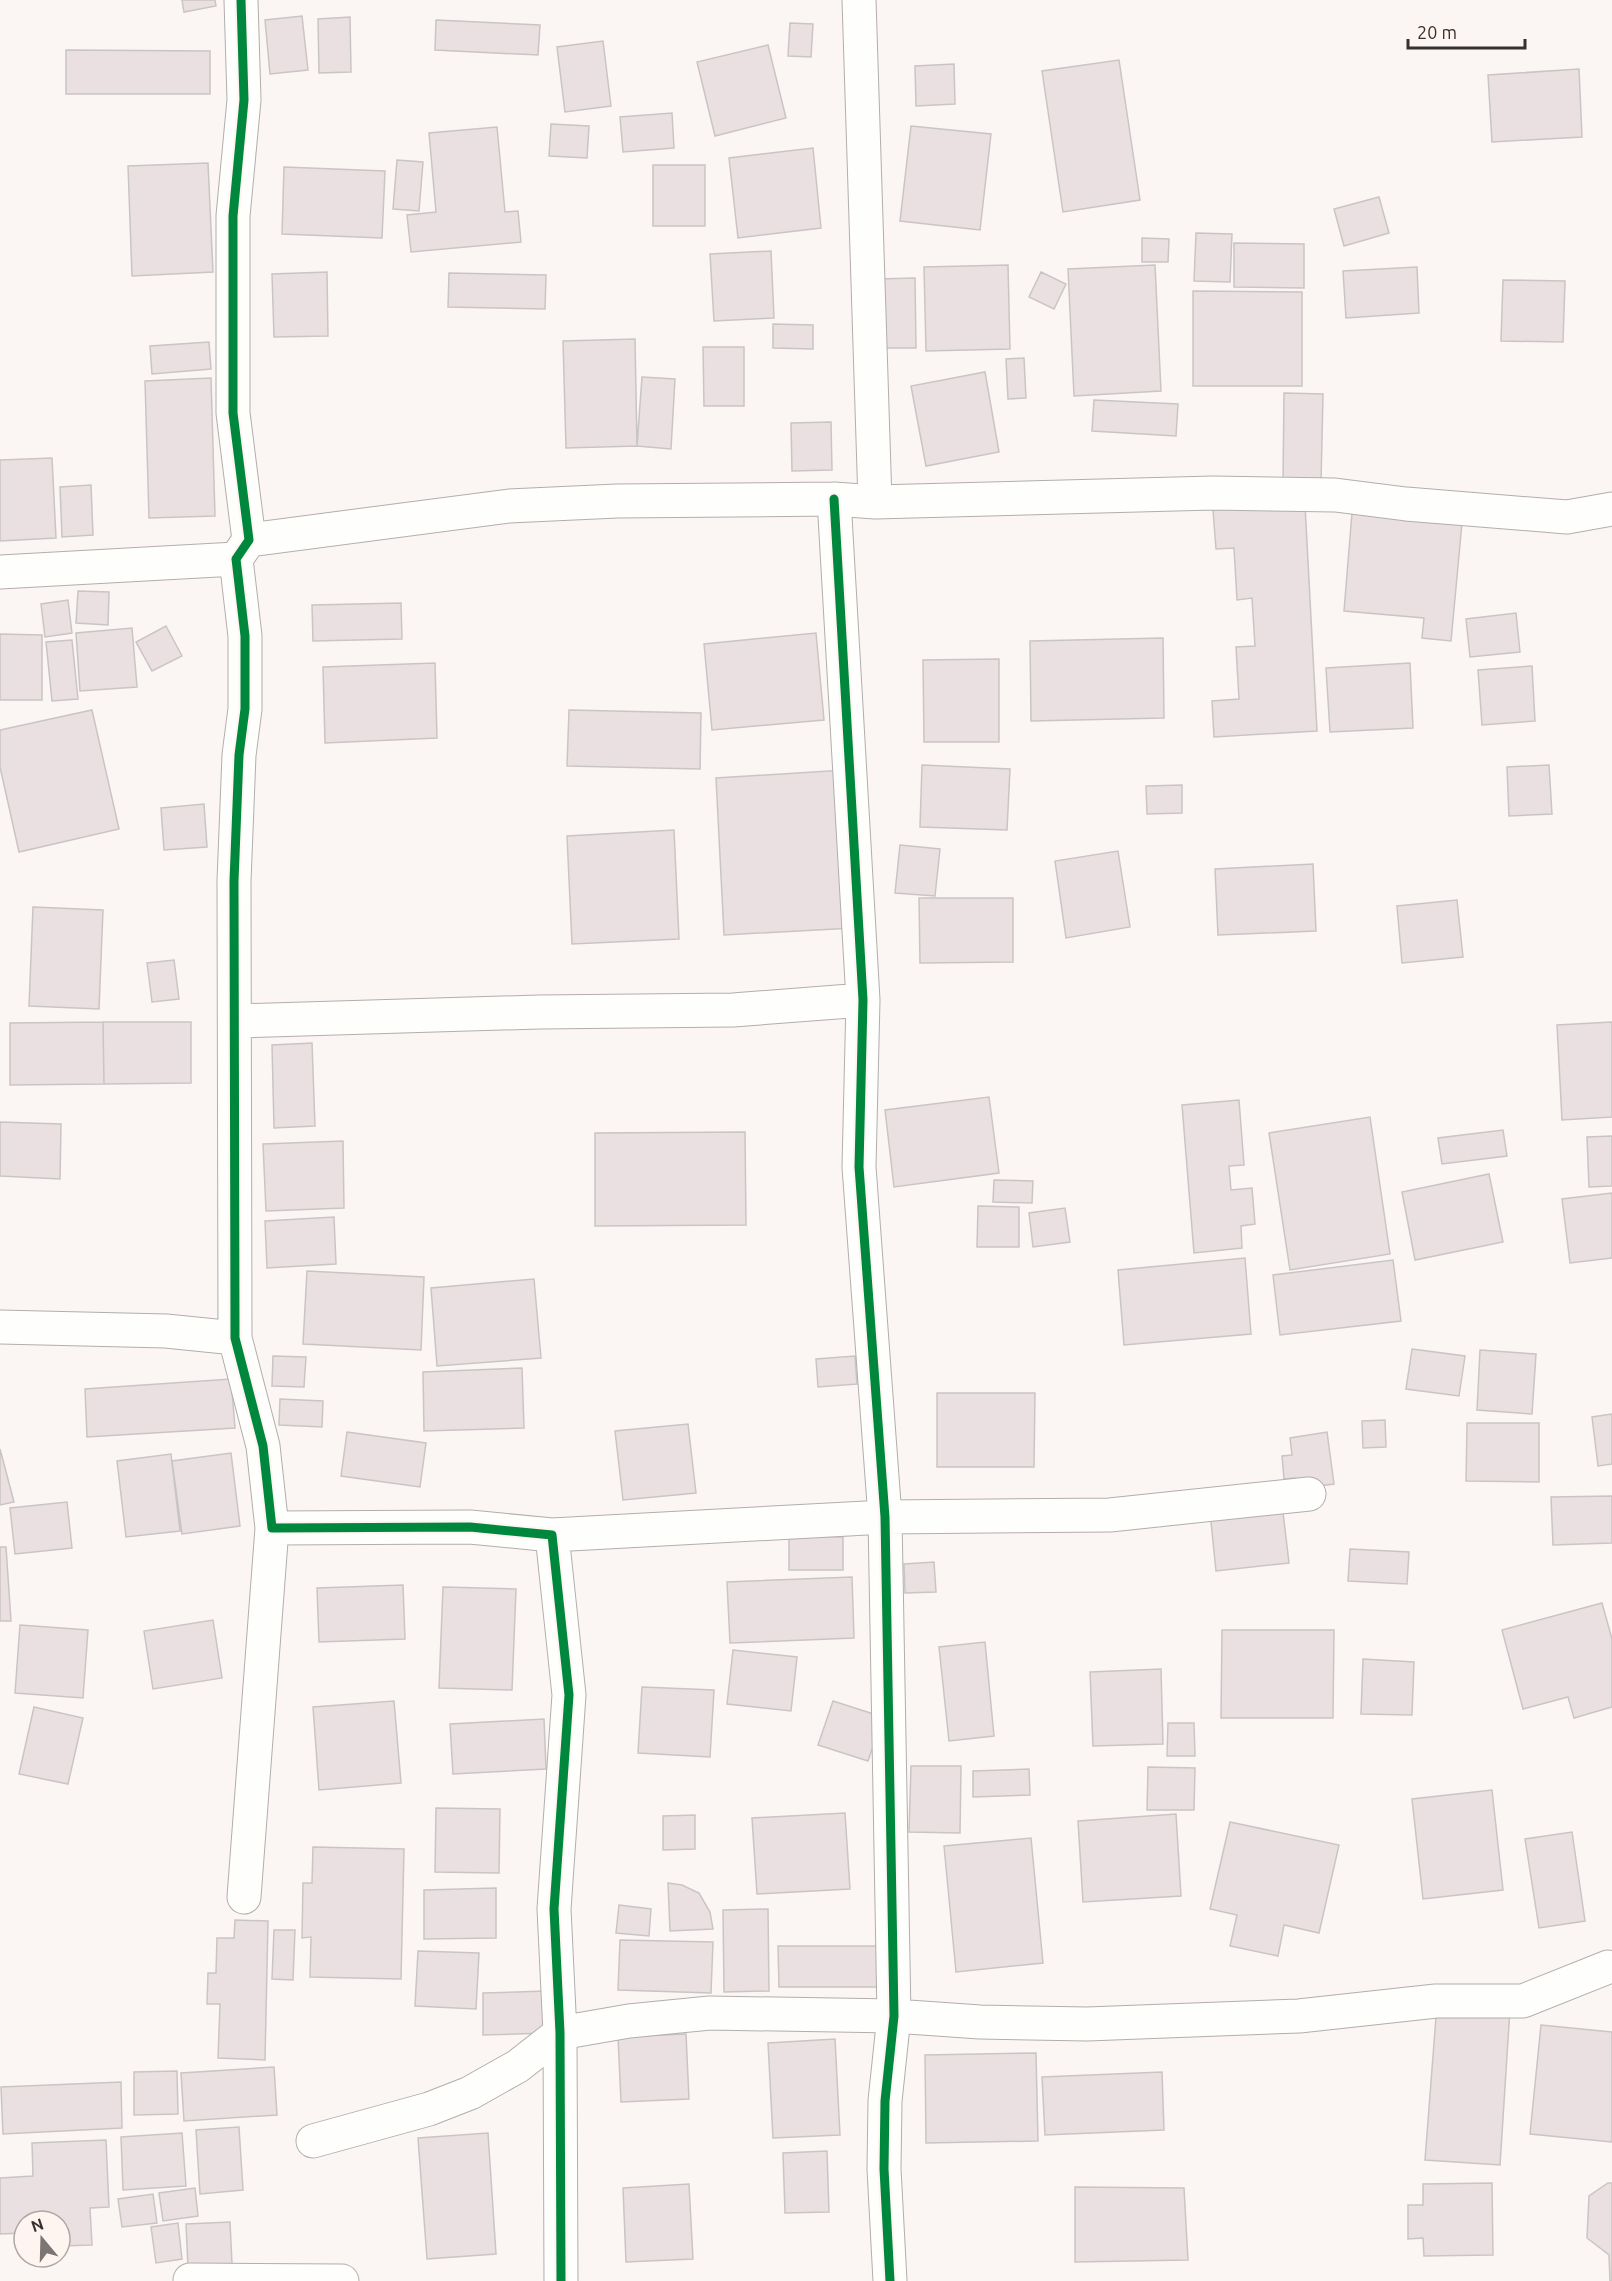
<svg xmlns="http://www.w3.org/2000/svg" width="1612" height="2281" font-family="Ubuntu,sans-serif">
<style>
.building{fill:#eadfe1;stroke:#cac5c5;stroke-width:1.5}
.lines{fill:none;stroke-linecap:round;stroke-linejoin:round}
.minor-casing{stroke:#b2aeac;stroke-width:35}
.minor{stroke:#fefefd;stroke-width:33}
.cycleway-casing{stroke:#fef5f1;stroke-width:13}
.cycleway{stroke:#00873e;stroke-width:9}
</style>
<rect width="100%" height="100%" fill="#fbf6f4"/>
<path class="building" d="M 182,0 L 215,0 L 216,6 L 184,12 Z
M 302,16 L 308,70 L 270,74 L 265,20 Z
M 350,17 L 351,72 L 319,73 L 318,19 Z
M 436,20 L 540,25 L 538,55 L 435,50 Z
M 790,23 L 813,24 L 811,57 L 788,56 Z
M 603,41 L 611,106 L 565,112 L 557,47 Z
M 768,45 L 786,118 L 715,136 L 697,62 Z
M 66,50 L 210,51 L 210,94 L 66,94 Z
M 1119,60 L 1140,200 L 1063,212 L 1042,71 Z
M 954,64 L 955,104 L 916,106 L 915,66 Z
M 1579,69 L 1582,137 L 1492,142 L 1488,75 Z
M 672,113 L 674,148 L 623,152 L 620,117 Z
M 551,124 L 589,126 L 587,158 L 549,156 Z
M 911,126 L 991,134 L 980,230 L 900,221 Z
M 497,127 L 505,212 L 518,211 L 521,242 L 411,252 L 407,215 L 436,212 L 429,133 Z
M 813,148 L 821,228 L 738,238 L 729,158 Z
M 397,160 L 423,162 L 419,211 L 393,209 Z
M 208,163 L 213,272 L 132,276 L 128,166 Z
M 653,165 L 705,165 L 705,226 L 653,226 Z
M 284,167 L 385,171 L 382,238 L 282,234 Z
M 1379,197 L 1389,233 L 1344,246 L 1334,209 Z
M 1196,233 L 1232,234 L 1230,282 L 1194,281 Z
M 1142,238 L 1169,239 L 1168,262 L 1142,262 Z
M 1234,243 L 1304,244 L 1304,288 L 1234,287 Z
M 771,251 L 774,318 L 714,321 L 710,254 Z
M 1008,265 L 1010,349 L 926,351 L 924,267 Z
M 1155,265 L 1161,391 L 1074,396 L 1068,269 Z
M 1417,267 L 1419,313 L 1346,318 L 1343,271 Z
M 327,272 L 328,336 L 274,337 L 272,274 Z
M 1041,272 L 1066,284 L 1054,309 L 1029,297 Z
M 449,273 L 546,275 L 545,309 L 448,307 Z
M 915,278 L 916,348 L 878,348 L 878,279 Z
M 1503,280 L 1565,281 L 1563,342 L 1501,341 Z
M 1193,291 L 1302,292 L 1302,386 L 1193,386 Z
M 773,324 L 813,325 L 813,349 L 773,348 Z
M 635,339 L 637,446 L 566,448 L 563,341 Z
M 209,342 L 211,369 L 152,374 L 150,346 Z
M 703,347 L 744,347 L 744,406 L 704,406 Z
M 1024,358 L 1026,398 L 1008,399 L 1006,359 Z
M 985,372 L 999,452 L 926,466 L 911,386 Z
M 642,377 L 675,379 L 671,449 L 637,446 Z
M 211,378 L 215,516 L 149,518 L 145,381 Z
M 1284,393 L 1323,394 L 1321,483 L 1283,483 Z
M 1094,400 L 1178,404 L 1176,436 L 1092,431 Z
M 831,422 L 832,470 L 792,471 L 791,423 Z
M 52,458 L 56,538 L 0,541 L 0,460 Z
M 91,485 L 93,535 L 62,537 L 60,487 Z
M 1305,505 L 1317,731 L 1214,737 L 1212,701 L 1239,699 L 1236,647 L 1255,646 L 1252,598 L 1237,600 L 1234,548 L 1216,549 L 1213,510 Z
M 1352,513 L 1462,523 L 1451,641 L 1422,638 L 1424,618 L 1344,611 Z
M 78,591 L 109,592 L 108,625 L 76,623 Z
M 68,600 L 72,633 L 45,637 L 41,604 Z
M 401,603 L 402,639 L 313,641 L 312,605 Z
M 1516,613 L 1520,652 L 1470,657 L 1466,619 Z
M 166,626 L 182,656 L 152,671 L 136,642 Z
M 132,628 L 137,687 L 80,691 L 76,633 Z
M 816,633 L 824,720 L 712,730 L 704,644 Z
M 0,634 L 42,635 L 42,700 L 0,700 Z
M 1163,638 L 1164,718 L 1031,721 L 1030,641 Z
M 72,640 L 78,699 L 52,701 L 46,642 Z
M 999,659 L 999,742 L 924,742 L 923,660 Z
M 435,663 L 437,738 L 325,743 L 323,667 Z
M 1410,663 L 1413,728 L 1330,732 L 1326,668 Z
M 1532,666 L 1535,721 L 1482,725 L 1478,670 Z
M 92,710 L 119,829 L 19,852 L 0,767 L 0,730 Z
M 569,710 L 701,713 L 700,769 L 567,766 Z
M 922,765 L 1010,769 L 1007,830 L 920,827 Z
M 1549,765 L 1552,814 L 1509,816 L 1507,767 Z
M 845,770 L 853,928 L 724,935 L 716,778 Z
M 1182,785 L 1182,813 L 1147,814 L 1146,786 Z
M 204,804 L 207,847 L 164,850 L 161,808 Z
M 674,830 L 679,939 L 572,944 L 567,836 Z
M 900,845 L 940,849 L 935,896 L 895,893 Z
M 1118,851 L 1130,927 L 1066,938 L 1055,861 Z
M 1313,864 L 1316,931 L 1218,935 L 1215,869 Z
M 919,898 L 1013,898 L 1013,962 L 920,963 Z
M 1457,900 L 1463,957 L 1402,963 L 1397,906 Z
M 33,907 L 103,910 L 99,1009 L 29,1006 Z
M 174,960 L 179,999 L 152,1002 L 147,963 Z
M 103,1022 L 191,1022 L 191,1083 L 104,1084 Z
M 103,1022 L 104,1084 L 10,1085 L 10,1023 Z
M 1612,1022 L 1612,1117 L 1562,1120 L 1557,1025 Z
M 312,1043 L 315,1126 L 274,1128 L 272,1045 Z
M 989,1097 L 999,1173 L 894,1187 L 885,1110 Z
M 1239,1100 L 1244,1165 L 1229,1166 L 1231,1190 L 1252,1188 L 1255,1224 L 1241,1226 L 1242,1248 L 1194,1253 L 1182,1105 Z
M 1370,1117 L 1390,1254 L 1290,1270 L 1269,1133 Z
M 0,1122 L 61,1124 L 60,1179 L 0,1176 Z
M 1503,1130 L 1507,1156 L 1442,1164 L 1438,1138 Z
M 745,1132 L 746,1225 L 595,1226 L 595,1133 Z
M 1612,1136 L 1612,1186 L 1589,1187 L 1587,1137 Z
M 343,1141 L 344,1208 L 266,1211 L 263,1144 Z
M 1489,1174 L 1503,1242 L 1415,1260 L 1402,1192 Z
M 994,1180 L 1033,1181 L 1032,1203 L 993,1202 Z
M 1612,1193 L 1612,1258 L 1570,1263 L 1562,1199 Z
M 978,1206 L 1019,1207 L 1019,1247 L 977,1247 Z
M 1065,1208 L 1070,1242 L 1033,1247 L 1029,1213 Z
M 334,1217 L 336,1264 L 267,1268 L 265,1221 Z
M 1245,1258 L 1251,1334 L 1124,1345 L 1118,1270 Z
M 1393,1260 L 1401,1321 L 1280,1335 L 1273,1275 Z
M 307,1271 L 424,1277 L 421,1350 L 303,1344 Z
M 534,1279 L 541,1358 L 437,1366 L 431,1288 Z
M 1412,1349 L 1465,1356 L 1459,1396 L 1406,1389 Z
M 1480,1350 L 1536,1354 L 1532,1414 L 1477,1410 Z
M 273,1356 L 306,1357 L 304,1387 L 272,1386 Z
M 855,1356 L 857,1384 L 818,1387 L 816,1359 Z
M 522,1368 L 524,1428 L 424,1431 L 423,1372 Z
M 231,1379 L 235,1428 L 87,1437 L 85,1389 Z
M 937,1393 L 1035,1393 L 1034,1467 L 937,1467 Z
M 280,1399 L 323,1401 L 322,1427 L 279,1425 Z
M 1612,1414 L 1612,1464 L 1598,1466 L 1592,1417 Z
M 1385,1420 L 1386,1447 L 1363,1448 L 1362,1421 Z
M 1467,1423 L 1539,1423 L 1539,1482 L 1466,1481 Z
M 688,1424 L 696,1493 L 623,1500 L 615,1431 Z
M 347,1432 L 426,1443 L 420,1487 L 341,1476 Z
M 1327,1432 L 1334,1484 L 1296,1489 L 1295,1478 L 1284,1479 L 1282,1456 L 1292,1455 L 1290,1438 Z
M 0,1449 L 14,1502 L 0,1505 Z
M 231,1453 L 240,1526 L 182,1534 L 172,1461 Z
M 171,1454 L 180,1531 L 126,1537 L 117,1461 Z
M 1612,1496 L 1612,1543 L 1553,1545 L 1551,1497 Z
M 67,1502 L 72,1548 L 15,1554 L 10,1508 Z
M 1282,1504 L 1289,1563 L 1216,1571 L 1210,1512 Z
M 789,1536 L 843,1537 L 843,1570 L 789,1570 Z
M 0,1547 L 6,1547 L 11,1621 L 0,1621 Z
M 1350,1549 L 1409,1552 L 1407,1584 L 1348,1581 Z
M 934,1562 L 936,1592 L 905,1593 L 904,1564 Z
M 852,1577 L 854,1638 L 730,1643 L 727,1582 Z
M 403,1585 L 405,1639 L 319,1642 L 317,1588 Z
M 443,1587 L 516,1589 L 512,1690 L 439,1688 Z
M 1602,1603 L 1612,1639 L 1612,1707 L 1574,1718 L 1568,1697 L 1523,1709 L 1502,1630 Z
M 213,1620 L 222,1678 L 153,1689 L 144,1631 Z
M 20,1625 L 88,1630 L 83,1698 L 15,1693 Z
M 1222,1630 L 1334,1630 L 1333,1718 L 1221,1718 Z
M 985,1642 L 994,1736 L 949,1741 L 939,1647 Z
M 733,1650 L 797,1657 L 791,1711 L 727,1704 Z
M 1363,1659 L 1414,1662 L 1412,1715 L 1361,1714 Z
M 1161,1669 L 1163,1744 L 1093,1746 L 1090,1672 Z
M 642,1687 L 714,1690 L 710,1757 L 638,1753 Z
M 394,1701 L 401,1783 L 319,1790 L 313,1707 Z
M 833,1701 L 883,1717 L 868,1761 L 818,1745 Z
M 34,1707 L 83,1718 L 68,1784 L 19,1774 Z
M 544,1719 L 546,1769 L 453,1774 L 450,1724 Z
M 1168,1723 L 1194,1723 L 1195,1756 L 1167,1756 Z
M 911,1766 L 961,1766 L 960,1833 L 909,1832 Z
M 1148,1767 L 1195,1768 L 1194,1810 L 1147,1810 Z
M 1029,1769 L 1030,1795 L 973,1797 L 973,1771 Z
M 1492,1790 L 1503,1890 L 1423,1899 L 1412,1799 Z
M 436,1808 L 500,1809 L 499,1873 L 435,1872 Z
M 845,1813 L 850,1889 L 757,1894 L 752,1818 Z
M 1176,1814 L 1181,1896 L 1083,1902 L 1078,1821 Z
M 695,1815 L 695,1849 L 663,1850 L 663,1816 Z
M 1230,1822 L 1339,1845 L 1319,1933 L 1284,1925 L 1278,1956 L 1230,1946 L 1237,1915 L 1210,1909 Z
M 1572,1832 L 1585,1921 L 1539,1928 L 1525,1839 Z
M 1031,1838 L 1043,1963 L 956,1972 L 944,1846 Z
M 313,1847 L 404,1849 L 401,1979 L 310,1977 L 311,1937 L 302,1938 L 303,1883 L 312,1883 Z
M 668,1883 L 682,1885 L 699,1893 L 710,1912 L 713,1929 L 670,1931 Z
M 496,1888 L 496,1938 L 424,1939 L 424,1890 Z
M 619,1905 L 651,1909 L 649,1936 L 616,1933 Z
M 768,1909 L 769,1991 L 724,1992 L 723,1910 Z
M 235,1920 L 268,1921 L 265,2060 L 218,2058 L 220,2004 L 207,2004 L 208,1973 L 216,1973 L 217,1938 L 234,1938 Z
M 274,1930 L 295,1930 L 293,1980 L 272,1979 Z
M 620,1940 L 713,1942 L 711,1993 L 618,1990 Z
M 778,1946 L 880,1946 L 880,1987 L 779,1987 Z
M 418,1951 L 479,1953 L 476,2009 L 415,2006 Z
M 547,1991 L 547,2033 L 483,2035 L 483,1993 Z
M 1437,2004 L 1510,2009 L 1500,2165 L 1425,2160 Z
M 1541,2025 L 1612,2032 L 1612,2142 L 1530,2134 Z
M 686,2034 L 689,2099 L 621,2102 L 618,2037 Z
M 835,2039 L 840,2135 L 773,2138 L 768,2043 Z
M 1036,2053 L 1038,2141 L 926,2143 L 925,2055 Z
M 274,2067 L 277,2115 L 184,2121 L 181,2073 Z
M 177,2071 L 178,2114 L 134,2115 L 134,2072 Z
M 1162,2072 L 1164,2130 L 1045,2135 L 1042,2077 Z
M 121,2082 L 122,2128 L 3,2134 L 1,2087 Z
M 239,2127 L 243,2190 L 200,2194 L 196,2130 Z
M 182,2133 L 186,2186 L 123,2190 L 121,2137 Z
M 488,2133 L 496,2254 L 427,2259 L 418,2138 Z
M 106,2140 L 109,2207 L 90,2208 L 92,2245 L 60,2246 L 60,2221 L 24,2221 L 24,2233 L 0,2234 L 0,2178 L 33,2176 L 32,2143 Z
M 827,2151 L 829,2212 L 785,2213 L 783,2153 Z
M 1492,2183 L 1493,2255 L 1424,2256 L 1423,2238 L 1408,2239 L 1408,2205 L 1423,2205 L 1423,2184 Z
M 1608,2183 L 1612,2183 L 1612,2281 L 1610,2281 L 1609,2255 L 1587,2238 L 1589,2196 Z
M 689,2184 L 693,2259 L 626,2262 L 623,2188 Z
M 1075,2187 L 1184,2188 L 1188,2260 L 1075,2262 Z
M 195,2188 L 198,2216 L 163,2221 L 159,2193 Z
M 153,2194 L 157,2223 L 122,2227 L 118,2199 Z
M 230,2222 L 232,2264 L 188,2267 L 186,2224 Z
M 178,2223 L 182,2259 L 156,2263 L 151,2227 Z"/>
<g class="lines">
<g class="minor-casing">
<path id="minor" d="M 241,0 L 244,100 L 233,216 L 233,413 L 249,540 L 236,559 L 245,636 L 245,709 L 239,755 L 234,881 L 235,1338 L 263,1446 L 272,1528 L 470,1527 L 552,1535 L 569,1695 L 554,1909 L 560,2033 L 561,2281
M 859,0 L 875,502
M 834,499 L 863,1000 L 859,1167 L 885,1517 L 894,2016 L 885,2101 L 884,2169 L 890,2281
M 249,540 L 509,506 L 617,501 L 834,499 L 875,502 L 1213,493 L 1335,495 L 1406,504 L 1567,517 L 1612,509
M 0,572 L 236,559
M 235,1021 L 539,1012 L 733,1010 L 863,1000
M 0,1327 L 166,1331 L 235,1338
M 552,1535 L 885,1517 L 1110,1515 L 1309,1494
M 244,1897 L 272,1528
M 313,2141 L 429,2109 L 470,2093 L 518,2066 L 560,2033 L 629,2021 L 710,2013 L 894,2016 L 980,2022 L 1087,2024 L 1299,2016 L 1436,2001 L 1523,2001 L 1608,1967
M 190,2280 L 342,2281"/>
</g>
<use href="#minor" class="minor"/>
<g class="cycleway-casing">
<path id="cycleway" d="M 241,0 L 244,100 L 233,216 L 233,413 L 249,540 L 236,559 L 245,636 L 245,709 L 239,755 L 234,881 L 235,1338 L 263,1446 L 272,1528 L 470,1527 L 552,1535 L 569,1695 L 554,1909 L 560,2033 L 561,2281
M 834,499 L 863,1000 L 859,1167 L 885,1517 L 894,2016 L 885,2101 L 884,2169 L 890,2281"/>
</g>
<use href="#cycleway" class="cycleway"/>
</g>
<g transform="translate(42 2239) rotate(341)"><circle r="28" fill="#fef5f1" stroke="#aea7a3" stroke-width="1.5"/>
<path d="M0-4.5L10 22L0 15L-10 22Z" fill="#7b7674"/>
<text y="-9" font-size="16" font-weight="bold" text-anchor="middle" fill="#36312f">N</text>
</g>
<path d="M1408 39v9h117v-9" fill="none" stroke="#36312f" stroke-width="3"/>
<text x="1417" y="39" font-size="18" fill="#36312f" stroke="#fef5f1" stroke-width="4.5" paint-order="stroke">20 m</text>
</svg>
